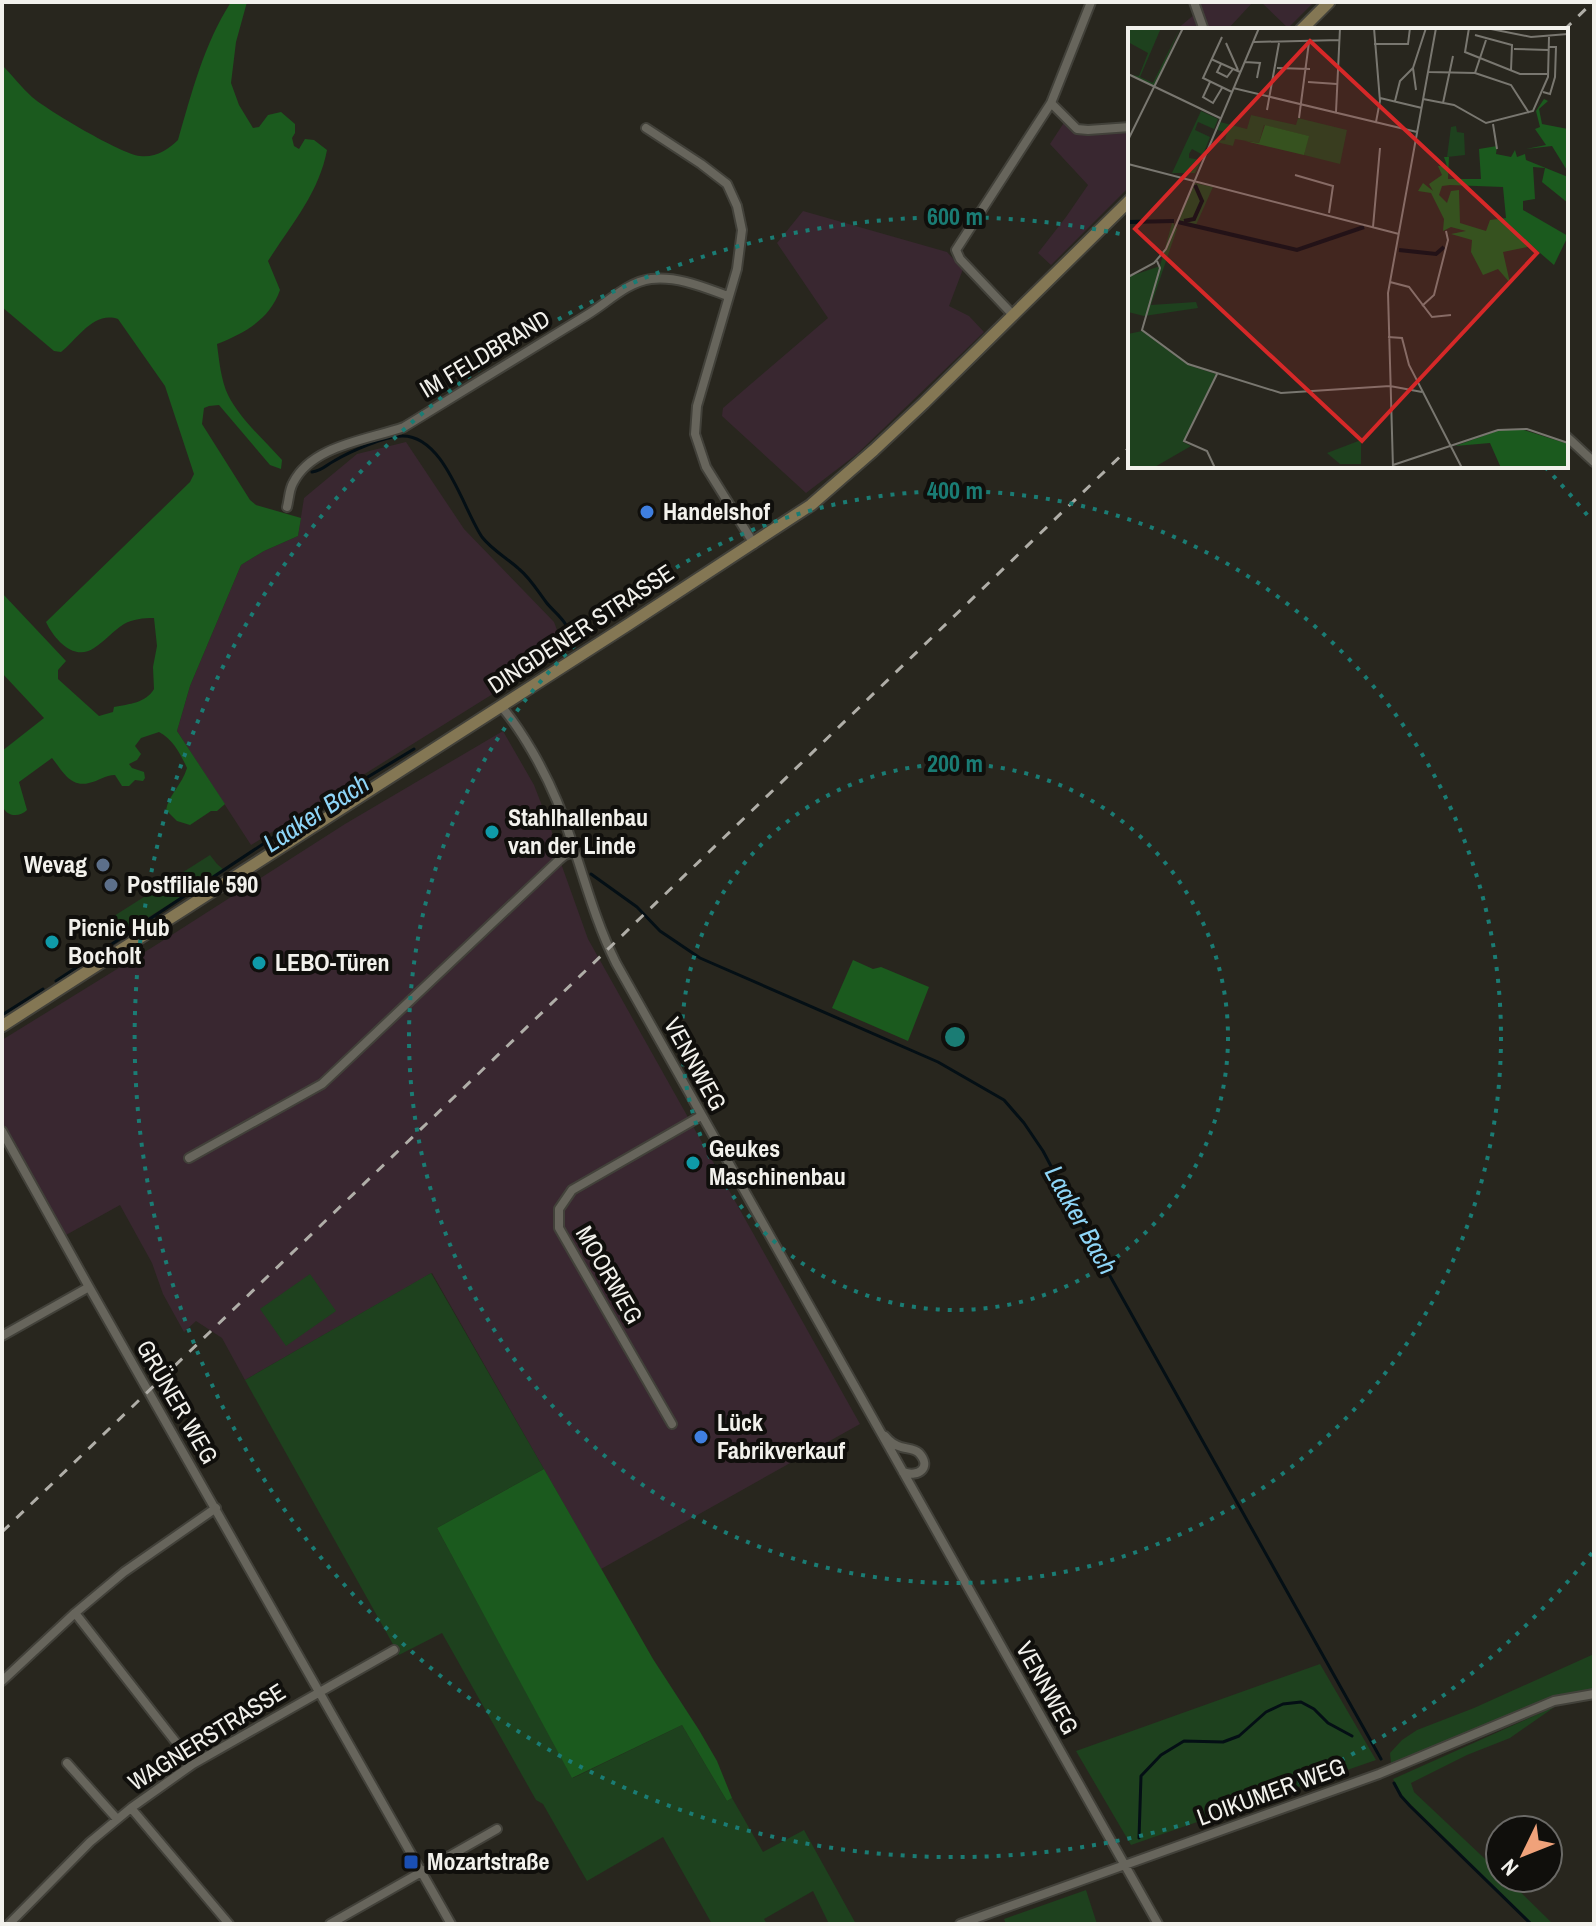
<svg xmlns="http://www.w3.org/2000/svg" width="1596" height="1926" font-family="'Archivo Narrow',sans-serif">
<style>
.industrial{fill:#392730}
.green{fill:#1e411e}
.forest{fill:#1b5a1e}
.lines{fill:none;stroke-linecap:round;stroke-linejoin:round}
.stream{stroke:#040f15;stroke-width:3}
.street-casing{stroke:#42413a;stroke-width:12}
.secondary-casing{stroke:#42413a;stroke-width:15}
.street{stroke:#67655c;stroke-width:8}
.secondary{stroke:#847754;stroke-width:11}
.rail{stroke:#b0aea8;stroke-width:3;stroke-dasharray:10 10;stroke-linecap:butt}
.ring{fill:none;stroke:#1a7c74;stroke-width:4;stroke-dasharray:4 8}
.shop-dot{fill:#3f7fe0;stroke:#100f0c;stroke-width:3}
.culture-dot{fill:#0f9aa8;stroke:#100f0c;stroke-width:3}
.service-dot{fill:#5c6f8a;stroke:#100f0c;stroke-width:3}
.transit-dot{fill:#1a4fb4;stroke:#100f0c;stroke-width:3}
.labels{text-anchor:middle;stroke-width:8;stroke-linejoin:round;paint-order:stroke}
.street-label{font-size:24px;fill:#f2f1ec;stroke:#100f0c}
.poi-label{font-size:24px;font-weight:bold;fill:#f2f1ec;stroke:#100f0c;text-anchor:start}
.water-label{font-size:26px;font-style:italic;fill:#8ed5f7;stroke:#100f0c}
.inset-river{fill:none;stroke:#040f15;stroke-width:4}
.inset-road{fill:none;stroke:#797770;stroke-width:2}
.view{fill:#d62828;fill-opacity:0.15;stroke:#d62828;stroke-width:4}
.inset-edge{fill:none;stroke:#f2f1ec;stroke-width:4}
.centre{fill:#1a7c74;stroke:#100f0c;stroke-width:4}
.ring-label{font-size:24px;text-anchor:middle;font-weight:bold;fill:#1a7c74;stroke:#100f0c;stroke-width:8;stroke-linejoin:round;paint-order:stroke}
</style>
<rect width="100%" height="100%" fill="#28261e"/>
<path class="industrial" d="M 1188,2 L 1253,2 L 1227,30 L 1176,30 L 1195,14 Z
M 1261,2 L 1314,2 L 1288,28 Z
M 1065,121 L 1087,134 L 1130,131 L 1130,186 L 1051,265 L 1038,253 L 1066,217 L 1088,185 L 1050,144 Z
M 803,211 L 947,252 L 963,269 L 949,306 L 969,316 L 984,332 L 857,454 L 806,493 L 722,416 L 723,408 L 828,318 L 777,243 Z
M 406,442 L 464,529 L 554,622 L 560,638 L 555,649 L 515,680 L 251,845 L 177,731 L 190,686 L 241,565 L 264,551 L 298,536 L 304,498 L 357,454 Z
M 503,731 L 534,785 L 551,829 L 558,855 L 588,939 L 860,1424 L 601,1569 L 432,1273 L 245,1380 L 222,1338 L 196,1321 L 184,1332 L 163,1294 L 152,1263 L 120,1205 L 66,1235 L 2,1122 L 2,1040 L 156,945 L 345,824 Z"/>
<path class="green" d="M 210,855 L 217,864 L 224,870 L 112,940 L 112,920 L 114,916 Z
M 431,1273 L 544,1469 L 437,1528 L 573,1778 L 682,1725 L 727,1801 L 732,1798 L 763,1852 L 804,1830 L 856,1924 L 829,1924 L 813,1891 L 764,1919 L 767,1924 L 712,1924 L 663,1837 L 587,1881 L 543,1804 L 536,1800 L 442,1633 L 399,1655 L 245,1380 Z
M 310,1274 L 336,1311 L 286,1346 L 260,1309 Z
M 1594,1654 L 1594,1692 L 1554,1702 L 1396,1773 L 1391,1763 L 1390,1753 L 1402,1740 L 1417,1730 L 1474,1708 Z
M 1320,1664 L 1376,1760 L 1131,1845 L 1076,1751 Z
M 1556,1706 L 1510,1738 L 1467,1755 L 1411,1783 L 1414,1792 L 1500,1873 L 1500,1878 L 1506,1878 L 1553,1924 L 1533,1924 L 1402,1796 L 1393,1779 Z
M 1086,1890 L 1097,1924 L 1006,1924 L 1004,1919 Z"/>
<path class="forest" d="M 231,2 L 247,2 L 236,42 L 231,83 L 239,105 L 253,128 L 259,127 L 268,115 L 281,112 L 295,124 L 295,133 L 292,138 L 294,146 L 299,149 L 305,139 L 314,140 L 327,150 C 319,193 291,225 268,261 L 280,290 C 270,319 245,333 217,344 C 219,360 221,380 228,395 C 240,419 264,440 282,460 L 281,469 L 270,465 L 219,405 L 209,406 L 204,408 L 202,424 L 250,500 L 256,505 L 301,518 L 298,536 L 264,551 L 241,565 L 190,686 L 177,731 L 225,804 L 217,811 L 211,811 L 190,825 L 177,821 L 166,810 C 169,794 182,785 187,768 C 181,755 173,739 159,732 L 141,738 L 135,746 L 141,754 L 137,760 L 129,764 L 132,768 L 144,772 L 145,778 L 143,781 L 135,780 L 129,786 L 122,786 L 115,775 C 105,775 99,781 89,783 C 70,788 62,770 52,758 L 19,782 L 27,810 C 19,818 5,817 2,804 C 0,794 2,763 2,751 L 44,718 L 2,673 L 2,593 L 66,661 L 58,670 L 58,679 L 99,716 L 113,712 L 114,707 C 129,704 146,703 154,689 L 153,667 L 157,646 L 154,618 C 143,618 133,619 124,624 C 113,631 105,641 94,648 C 74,662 54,639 46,622 L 190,482 L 194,474 L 165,386 L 118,319 C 93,311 78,339 61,352 L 54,351 L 2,307 L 2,65 C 12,75 21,87 32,97 C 47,110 121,154 140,156 C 155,158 168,150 178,140 C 192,92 204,44 231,2 Z
M 853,960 L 873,969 L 881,967 L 929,987 L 908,1041 L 832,1008 Z
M 544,1469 L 653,1659 L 699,1730 L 717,1761 L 732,1798 L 727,1801 L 682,1725 L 572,1778 L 437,1528 Z"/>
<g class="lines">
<path class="stream" d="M 312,472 C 322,471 326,465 334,461 C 349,452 385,436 402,436 C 444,435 463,509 482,537 C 492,550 507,558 519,569 C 530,578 537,590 546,602 C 552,610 561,616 566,625 C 568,630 569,637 571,643 L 527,673
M 591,874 L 637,907 L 660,931 L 700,958 L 938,1062 L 1004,1100 L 1024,1123 L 1043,1151 L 1096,1251 L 1381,1759
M 56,981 L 325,803 L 414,749
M 2,1015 L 43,989
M 1394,1783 L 1401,1796 L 1410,1806 L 1531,1924
M 1139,1838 L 1141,1776 L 1161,1755 L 1184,1741 L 1223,1742 L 1239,1736 L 1266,1712 L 1283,1704 L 1301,1702 L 1314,1709 L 1328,1723 L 1352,1736"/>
<g class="street-casing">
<path id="street" d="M 1194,2 L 1204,30
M 1051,103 L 1077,129 L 1088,130 L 1130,127
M 646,128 L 701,164 L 727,184 L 737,206 L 742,230 L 737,269 L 697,406 L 695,434 L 706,467 L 754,544
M 1014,316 L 960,259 L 956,250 L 1051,103 L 1091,2
M 1566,436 L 1594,462
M 287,507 C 289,500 289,490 293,483 C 312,445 368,440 404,427 C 465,390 526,353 587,315 C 607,303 627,282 651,279 C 678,276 703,287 728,296
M 501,706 C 523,732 544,770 557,801 C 579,855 590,911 616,963 L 1158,1924
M 2,1131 L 89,1287 L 451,1924
M 189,1158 L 322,1084 L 559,860 L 565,855 L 574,852
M 2,1336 L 89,1287
M 672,1424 L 559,1228 L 559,1209 L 572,1190 L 701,1116
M 885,1436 C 889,1441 894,1445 901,1447 C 907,1449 914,1448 919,1453 C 932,1467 919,1478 903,1472
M 75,1613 L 193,1764
M 2,1681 L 75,1613 L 124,1572 L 216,1508
M 67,1763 L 117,1819
M 131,1808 L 229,1924
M 9,1924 L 90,1842 L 131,1808 L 193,1764 L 394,1650
M 330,1924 L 497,1829
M 960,1924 L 1379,1774 L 1554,1701 L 1594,1694"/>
</g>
<g class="secondary-casing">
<path id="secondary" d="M 1301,30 L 1329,2
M 2,1026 L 626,626 L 811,505 L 874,450 L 924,403 L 1130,200"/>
</g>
<use href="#street" class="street"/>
<use href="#secondary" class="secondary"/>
<path class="rail" d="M 1564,30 L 1593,2
M 2,1532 L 1130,447"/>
</g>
<g class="ring">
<circle cx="955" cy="1037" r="273"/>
<circle cx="955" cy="1037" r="546"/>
<path d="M1592 1553A820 820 0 1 1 1125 235M1545 467A820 820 0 0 1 1592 521"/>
</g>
<g class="shop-dot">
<circle cx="647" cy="512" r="8"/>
<circle cx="701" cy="1437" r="8"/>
</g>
<g class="culture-dot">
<circle cx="492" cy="832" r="8"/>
<circle cx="52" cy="942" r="8"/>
<circle cx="259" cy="963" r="8"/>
<circle cx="693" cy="1163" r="8"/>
</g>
<g class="service-dot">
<circle cx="103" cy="865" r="8"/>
<circle cx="111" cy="885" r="8"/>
</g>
<rect class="transit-dot" x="403" y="1854" width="16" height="16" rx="4"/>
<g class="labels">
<g class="street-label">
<text transform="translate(485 354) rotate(-31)" y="8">IM FELDBRAND</text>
<text transform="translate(581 629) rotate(-33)" y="8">DINGDENER STRASSE</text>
<text transform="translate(695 1064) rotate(61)" y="8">VENNWEG</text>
<text transform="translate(609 1275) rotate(60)" y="8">MOORWEG</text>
<text transform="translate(177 1402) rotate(60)" y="8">GRÜNER WEG</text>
<text transform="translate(1047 1688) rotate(61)" y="8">VENNWEG</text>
<text transform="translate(207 1737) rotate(-32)" y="8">WAGNERSTRASSE</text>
<text transform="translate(1271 1792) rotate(-20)" y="8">LOIKUMER WEG</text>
</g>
<g class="poi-label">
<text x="663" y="520">Handelshof</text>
<text x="508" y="826">Stahlhallenbau<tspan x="508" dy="28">van der Linde</tspan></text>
<text x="87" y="873" text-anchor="end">Wevag</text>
<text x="127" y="893">Postfiliale 590</text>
<text x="68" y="936">Picnic Hub<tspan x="68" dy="28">Bocholt</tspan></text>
<text x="275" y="971">LEBO-Türen</text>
<text x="709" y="1157">Geukes<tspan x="709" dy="28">Maschinenbau</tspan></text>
<text x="717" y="1431">Lück<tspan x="717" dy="28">Fabrikverkauf</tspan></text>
<text x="427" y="1870">Mozartstraße</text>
</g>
<g class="water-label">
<text transform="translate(316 813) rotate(-33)" y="9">Laaker Bach</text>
<text transform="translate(1081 1220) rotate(61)" y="9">Laaker Bach</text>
</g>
</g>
<g transform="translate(1128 28)">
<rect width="440" height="440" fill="#28261e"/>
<path d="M 0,0 L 33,0 L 12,49 L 25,55 L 52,0 L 27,58 L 3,47 L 11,48 L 20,25 L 0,14 ZM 73,83 L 90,91 L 86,101 L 70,94 L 67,102 L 82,109 L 75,127 L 64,121 L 61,126 L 61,130 L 73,132 L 67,145 L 44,145 ZM 123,87 L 168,97 L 170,90 L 219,102 L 212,136 L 176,127 L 180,108 L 136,97 L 131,115 L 107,111 L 105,118 L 84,113 L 97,112 L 99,104 L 89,102 L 92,94 L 119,101 ZM 328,98 L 329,104 L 336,105 L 337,127 L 319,129 L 323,99 ZM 67,155 L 85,159 L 68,197 L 50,193 ZM 43,192 L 49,201 L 23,277 L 68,274 L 70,280 L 16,288 L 0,284 L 0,249 L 32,238 L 44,195 L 0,195 ZM 14,303 L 60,337 L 88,346 L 55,414 L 63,418 L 25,440 L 0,440 L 0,306 ZM 233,412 L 233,436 L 212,436 L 199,425 Z" fill="#1e411e"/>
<path d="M 416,71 L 420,73 L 411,81 L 414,96 L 440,101 L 440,144 L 424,118 L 398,121 L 418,117 L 407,101 L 412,99 L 408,83 ZM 137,97 L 181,108 L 176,127 L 117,113 L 131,115 ZM 369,118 L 368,126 L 383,129 L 387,122 L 389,129 L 397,126 L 398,132 L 440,149 L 440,175 L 414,154 L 417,140 L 405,139 L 407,171 L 395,173 L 395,182 L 440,208 L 426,237 L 404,218 L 375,224 L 382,255 L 370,241 L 355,247 L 343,224 L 344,212 L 323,206 L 338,203 L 323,199 L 315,203 L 316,191 L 303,165 L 290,163 L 295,155 L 305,163 L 301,156 L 314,147 L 310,138 L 319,138 L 316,129 L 321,129 L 320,151 L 353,151 L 351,121 ZM 322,157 L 375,159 L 378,190 L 362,192 L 358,203 L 332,195 L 331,162 L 323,163 L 319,175 L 311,167 L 314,158 ZM 372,402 L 396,402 L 440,416 L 440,440 L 373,440 L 362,415 L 327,418 Z" fill="#1b5a1e" fill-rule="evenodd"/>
<path class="inset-river" d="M 56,193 L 66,191 L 74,173 L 67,157M 0,194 L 46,193M 50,194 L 169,222 L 236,199M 271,222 L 308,226 L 316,219"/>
<path class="inset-road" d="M 246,0 L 252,73 L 248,94M 341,0 L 337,24 L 392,46 L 419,46M 358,0 L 403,9 L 440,6M 347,7 L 384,17 L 383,42M 94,9 L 75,50 L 104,64M 126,14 L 212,12M 98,15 L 110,42M 246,16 L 280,16 L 282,0M 386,21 L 420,22M 83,31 L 112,44M 117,34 L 132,35 L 129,50M 93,36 L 89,44 L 99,49 L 105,41M 149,40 L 182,41M 285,40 L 298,0M 301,44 L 347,45 L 358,12M 347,45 L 383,57 L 401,85M 0,46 L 92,90M 82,54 L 75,69 L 85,75 L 94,60M 180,54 L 209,56M 105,60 L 289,104M 415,64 L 422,66 L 427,49 L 428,19 L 421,19M 252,70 L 294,80M 295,71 L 326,77 L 358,95 L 405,83 L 420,49 L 421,9M 267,73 L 272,53 L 285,40 L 288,62M 315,75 L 325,28M 139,82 L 151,15M 208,84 L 212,0M 171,90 L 181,14M 365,96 L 369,121M 0,112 L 55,0M 0,136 L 271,206M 167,147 L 205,158 L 201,185M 245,199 L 252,120M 29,233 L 32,240 L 14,302 L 60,336 L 153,365 L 262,358 L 294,364M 0,249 L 26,235 L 38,221 L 131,0M 262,254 L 281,259 L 304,289 L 323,287M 294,278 L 306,267 L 320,212 L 318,203M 260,309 L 274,310 L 281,337 L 334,440M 265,437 L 370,402 L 399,401 L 440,415M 87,440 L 79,423 L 56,413 L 89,346M 265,440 L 260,265 L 308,0"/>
<path class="view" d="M 182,13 L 409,225 L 234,413 L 7,201 Z"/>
<rect width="440" height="440" class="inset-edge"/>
</g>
<circle cx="955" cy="1037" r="12" class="centre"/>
<g class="ring-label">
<text x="955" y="225">600 m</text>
<text x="955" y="499">400 m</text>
<text x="955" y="772">200 m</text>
</g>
<rect width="1596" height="1926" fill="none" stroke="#f2f1ec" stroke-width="8"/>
<g transform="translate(1524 1854) rotate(227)"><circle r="38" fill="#100f0c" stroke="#6a6966" stroke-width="2"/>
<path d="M0-6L14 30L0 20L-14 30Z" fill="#f0a27a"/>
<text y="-12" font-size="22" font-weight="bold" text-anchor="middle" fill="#f2f1ec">N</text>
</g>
</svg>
